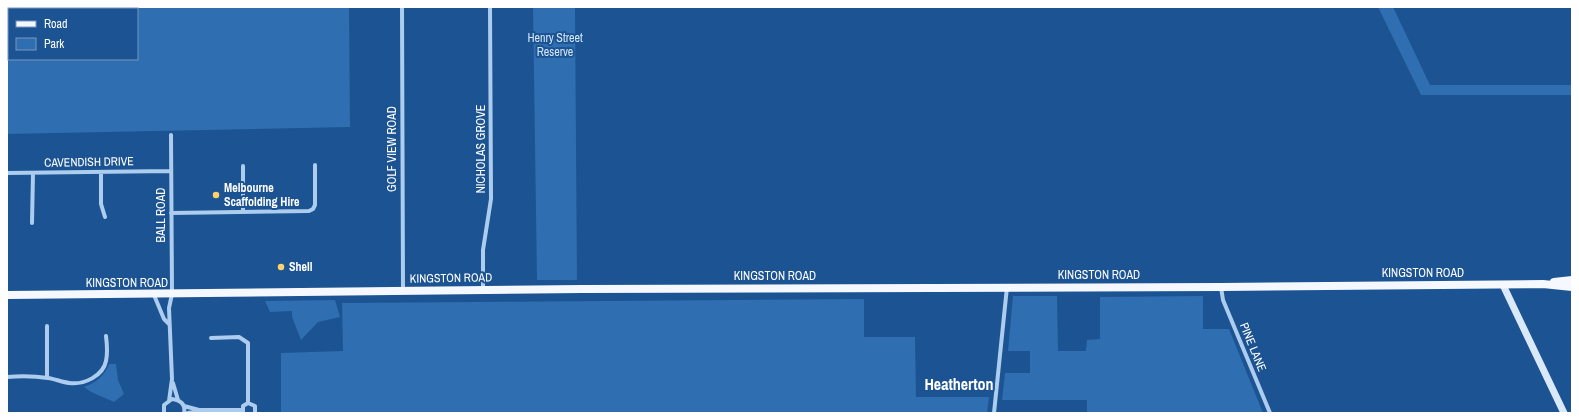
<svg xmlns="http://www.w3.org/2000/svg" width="1579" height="420" font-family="'Archivo Narrow',sans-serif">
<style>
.green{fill:#2f6eb0;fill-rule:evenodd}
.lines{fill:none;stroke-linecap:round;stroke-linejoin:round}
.minor{stroke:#adcdef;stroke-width:4}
.secondary{stroke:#dae9fa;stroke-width:7}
.primary{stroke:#f5f9ff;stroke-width:8}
.poi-dot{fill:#ffd06b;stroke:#1c5392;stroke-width:1.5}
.labels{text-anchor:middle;stroke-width:4;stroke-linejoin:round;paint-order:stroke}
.park-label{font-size:12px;fill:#d3e6fa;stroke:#1c5392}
.street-label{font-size:12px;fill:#fff;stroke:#1c5392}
.poi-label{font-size:12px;font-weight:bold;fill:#fff;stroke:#1c5392;text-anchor:start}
.district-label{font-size:16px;font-weight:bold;fill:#fff;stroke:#1c5392}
</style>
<rect width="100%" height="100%" fill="#1c5392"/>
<path class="green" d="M 7,7 L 349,7 L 350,127 L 7,134 ZM 9,9 L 137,9 L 137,59 L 9,59 Z
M 533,7 L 575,7 L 577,280 L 537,280 Z
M 1378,7 L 1393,7 L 1430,85 L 1572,85 L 1572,95 L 1421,95 Z
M 1013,296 L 1057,296 L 1058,351 L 1086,351 L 1087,340 L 1100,339 L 1100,297 L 1203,296 L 1203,329 L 1229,329 L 1263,413 L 1087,413 L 1087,400 L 1002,400 L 1005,373 L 1030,373 L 1030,351 L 1008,351 Z
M 864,299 L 864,337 L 915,337 L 916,397 L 989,397 L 987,413 L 281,413 L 281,353 L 343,351 L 342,303 Z
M 335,300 L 340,317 L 318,322 L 301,340 L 292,317 L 292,311 L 270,312 L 265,301 Z
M 109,364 L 116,364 L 118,380 L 124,394 L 114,402 L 91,392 L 84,387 C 95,383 105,376 109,364 Z"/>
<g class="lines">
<path class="minor" d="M 402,7 L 403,291
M 101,172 L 101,204 L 105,217
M 7,173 L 171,171
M 243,212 L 243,166
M 171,213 L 309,211 L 313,209 L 315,205 L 315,165
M 32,223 L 33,173
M 1221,287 L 1223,300 L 1270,413
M 483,290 L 483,250 L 491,199 L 490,7
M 154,295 L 164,319 L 169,324
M 211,338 L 239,337 L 248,343 L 248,403
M 7,377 C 20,376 34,376 48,378 C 55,379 62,382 69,383 C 84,385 103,376 106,361 C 108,352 107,344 106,336
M 47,378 L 47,326
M 173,383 L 178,400
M 169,401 L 172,379 L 169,308 L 172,294 L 171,135
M 184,406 L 199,410 L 242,410
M 164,413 L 164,405 L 172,399 C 180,400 186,404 184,413
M 188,413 L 197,411
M 243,413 L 243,406 L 248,403 L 255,406 L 255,413
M 994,413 L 1007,287"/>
<path class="secondary" d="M 1503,285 L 1564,413"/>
<path class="primary" d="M 1554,282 L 1572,280
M 7,295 L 582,289 L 1221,287 L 1543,284 L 1572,287"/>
</g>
<g class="poi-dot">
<circle cx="216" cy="195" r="4"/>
<circle cx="281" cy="267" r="4"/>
</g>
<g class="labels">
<g class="park-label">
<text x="555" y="42">Henry Street<tspan x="555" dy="14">Reserve</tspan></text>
</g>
<g class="street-label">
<text transform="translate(392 149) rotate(-90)" y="4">GOLF VIEW ROAD</text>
<text transform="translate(481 149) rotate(-90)" y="4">NICHOLAS GROVE</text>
<text transform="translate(89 162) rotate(-1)" y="4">CAVENDISH DRIVE</text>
<text transform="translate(161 215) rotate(-90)" y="4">BALL ROAD</text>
<text x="1423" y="277">KINGSTON ROAD</text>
<text x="1099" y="279">KINGSTON ROAD</text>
<text x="775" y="280">KINGSTON ROAD</text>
<text transform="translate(451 278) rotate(-1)" y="4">KINGSTON ROAD</text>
<text x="127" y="287">KINGSTON ROAD</text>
<text transform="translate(1253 347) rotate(68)" y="4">PINE LANE</text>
</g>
<g class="poi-label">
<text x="224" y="192">Melbourne<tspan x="224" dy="14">Scaffolding Hire</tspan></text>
<text x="289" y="271">Shell</text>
</g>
<g class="district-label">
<text x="959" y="390">Heatherton</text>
</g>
</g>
<rect width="1579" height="420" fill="none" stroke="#ffffff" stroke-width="16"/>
<rect x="8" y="8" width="130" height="52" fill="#1c5392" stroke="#7798be"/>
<rect x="16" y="21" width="20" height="6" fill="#f5f9ff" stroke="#7798be"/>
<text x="44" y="28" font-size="12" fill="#ffffff">Road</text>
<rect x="16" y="38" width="20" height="12" fill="#2f6eb0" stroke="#7798be"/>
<text x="44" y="48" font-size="12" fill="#ffffff">Park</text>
</svg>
